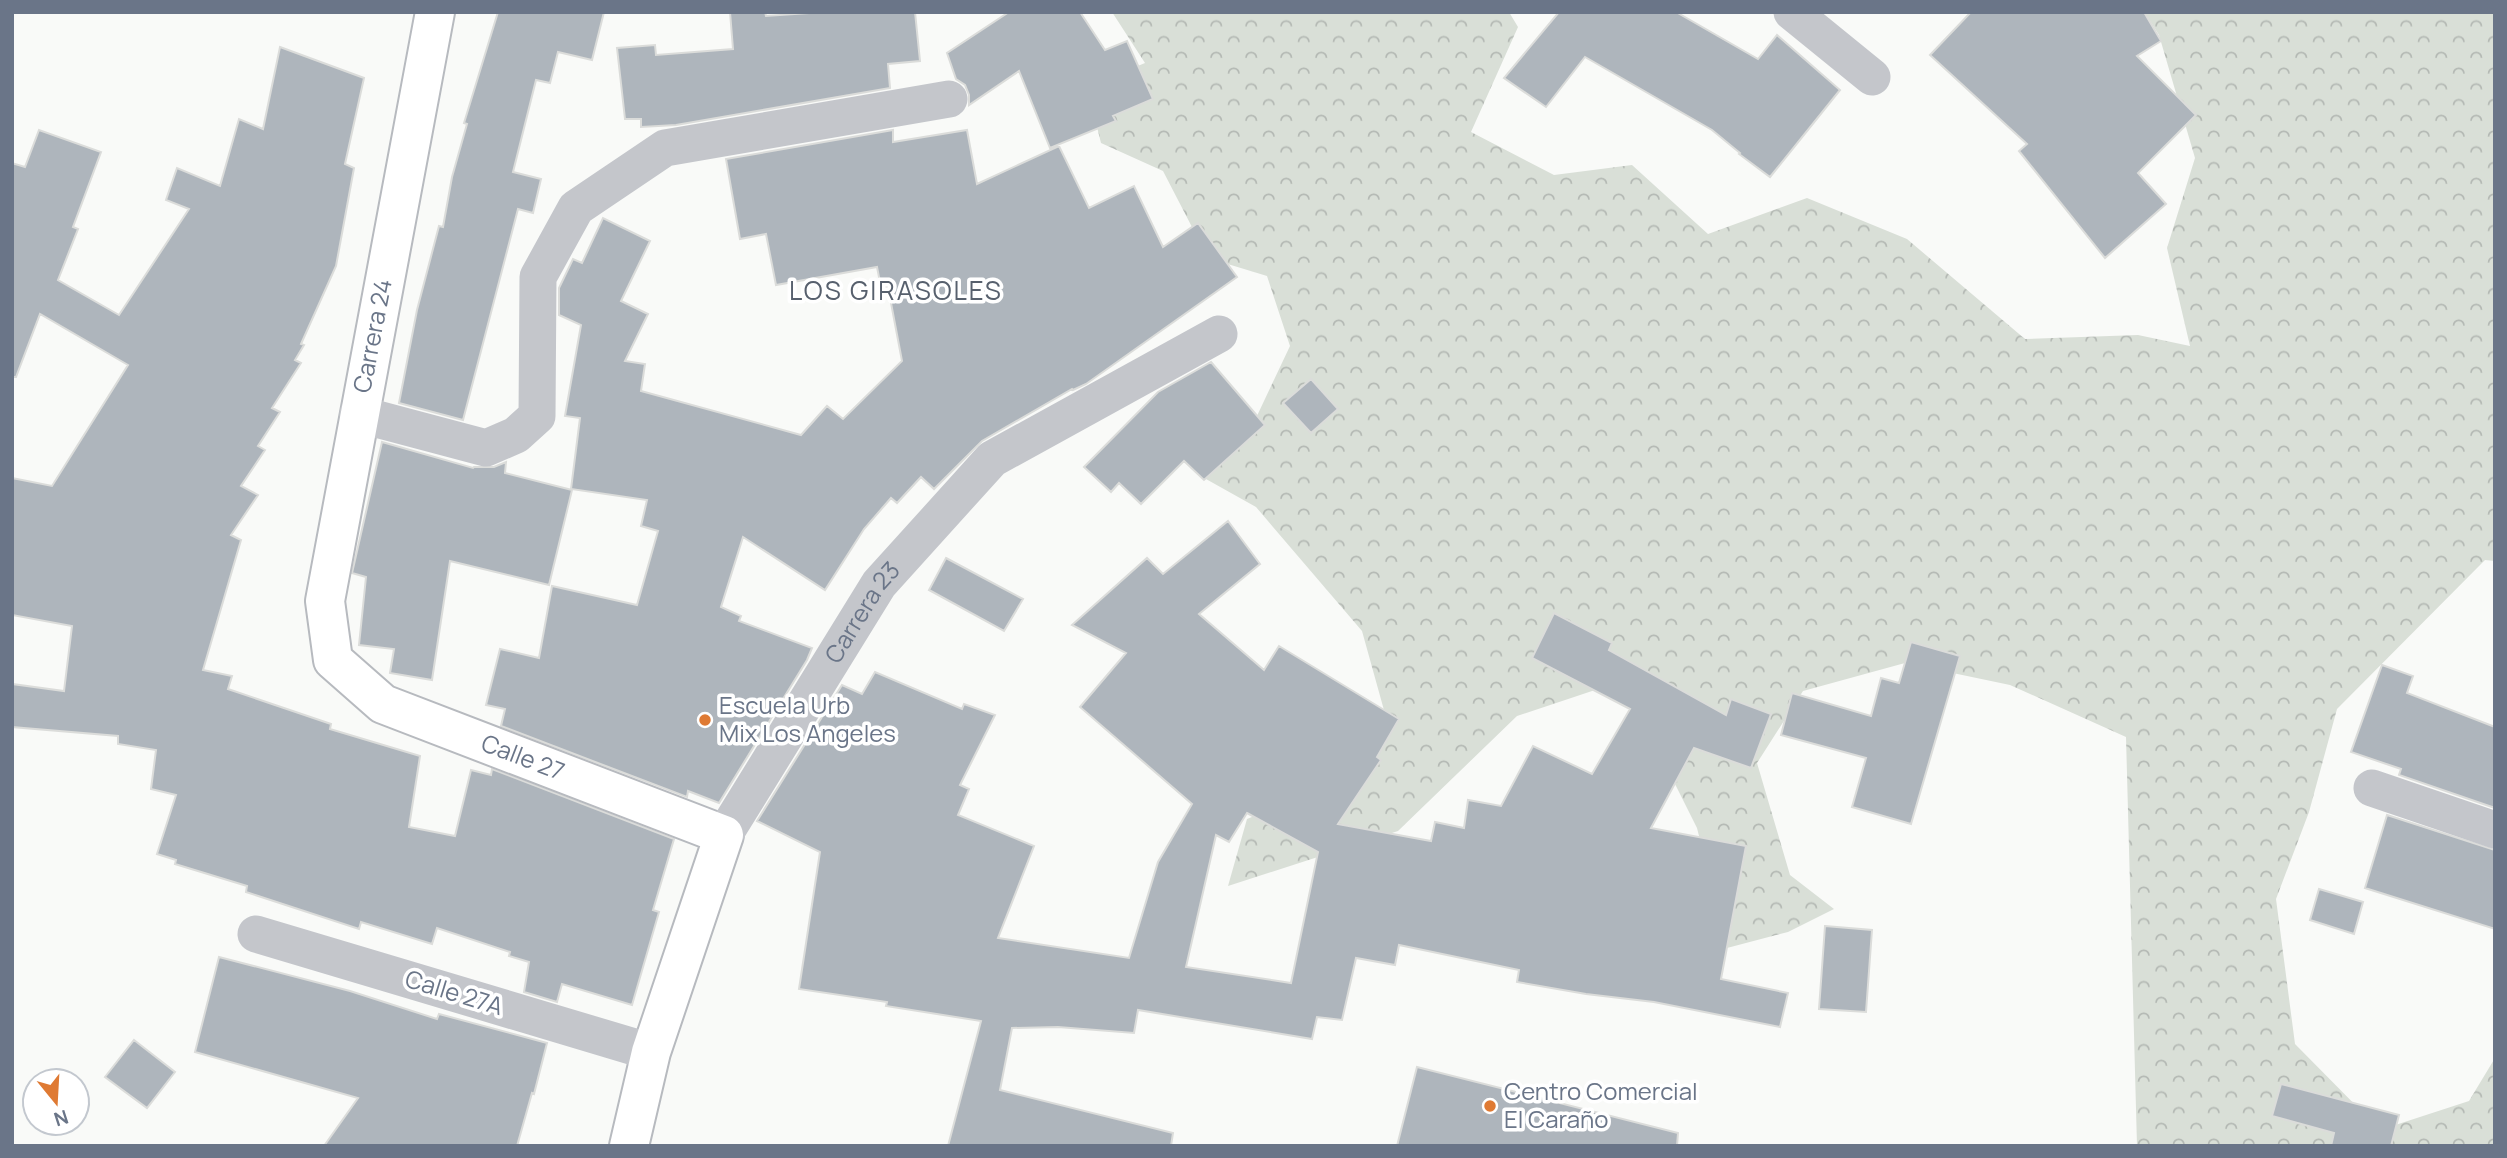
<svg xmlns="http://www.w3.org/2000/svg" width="2507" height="1158" font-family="Manrope,sans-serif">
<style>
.forest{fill:url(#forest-crowns)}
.building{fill:#aeb5bc;stroke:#dbdcda;stroke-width:2;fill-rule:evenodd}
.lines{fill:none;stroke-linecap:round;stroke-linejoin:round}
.primary-casing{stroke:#b7babf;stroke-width:42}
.street{stroke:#c4c6cb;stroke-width:37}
.primary{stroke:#fff;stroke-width:38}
.poi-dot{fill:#df7a33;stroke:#fff;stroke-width:2.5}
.labels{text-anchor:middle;stroke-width:7;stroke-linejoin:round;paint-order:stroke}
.street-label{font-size:24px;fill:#6a7588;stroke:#fff}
.poi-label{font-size:24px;fill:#6a7588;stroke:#fff;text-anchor:start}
.neighbourhood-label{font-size:26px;letter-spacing:2px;fill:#57606d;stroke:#fff}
</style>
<defs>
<pattern id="forest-crowns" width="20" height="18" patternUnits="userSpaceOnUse" patternTransform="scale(1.75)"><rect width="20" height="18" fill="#d9dfd7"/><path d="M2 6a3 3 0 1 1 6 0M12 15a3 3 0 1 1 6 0" fill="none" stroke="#b4b9b4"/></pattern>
</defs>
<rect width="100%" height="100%" fill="#f9faf8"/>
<path class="forest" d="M 1112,12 L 1509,12 L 1518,27 L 1471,132 L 1554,175 L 1632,165 L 1708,234 L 1807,198 L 1907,239 L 2025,339 L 2138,335 L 2190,346 L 2167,248 L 2195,158 L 2159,35 L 2144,12 L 2495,12 L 2495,561 L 2485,560 L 2337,709 L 2309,812 L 2276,899 L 2295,1044 L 2380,1130 L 2469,1101 L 2495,1058 L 2495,1146 L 2137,1146 L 2126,737 L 2010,685 L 1905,663 L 1803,691 L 1757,763 L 1790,875 L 1834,909 L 1788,932 L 1727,948 L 1697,828 L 1660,754 L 1616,683 L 1517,716 L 1398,831 L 1228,886 L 1247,819 L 1345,779 L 1387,721 L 1362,631 L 1256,507 L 1197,474 L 1256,418 L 1290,346 L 1267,276 L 1208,258 L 1163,171 L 1101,143 L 1087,87 L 1145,63 Z"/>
<path class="building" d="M 498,12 L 604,12 L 592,60 L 558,52 L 550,83 L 536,80 L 513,172 L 541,179 L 533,213 L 518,209 L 463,420 L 399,403 L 417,310 L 439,226 L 443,227 L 452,177 L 467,124 L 464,123 Z
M 730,12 L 765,12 L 766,16 L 824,12 L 915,12 L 920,61 L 888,64 L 890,88 L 676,125 L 641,127 L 641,119 L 625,119 L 617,48 L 655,45 L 656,55 L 733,49 Z
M 1009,12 L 1080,12 L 1105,50 L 1127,41 L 1153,99 L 1113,116 L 1116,121 L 1050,148 L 1019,71 L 969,105 L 969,95 L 965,85 L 956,79 L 947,53 Z
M 1559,12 L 1676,12 L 1758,59 L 1777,35 L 1840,90 L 1770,177 L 1739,154 L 1740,153 L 1712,130 L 1585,57 L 1546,107 L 1504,78 Z
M 1971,12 L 2144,12 L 2161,41 L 2137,56 L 2196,115 L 2138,173 L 2166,204 L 2105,258 L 2019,151 L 2027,144 L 1930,55 Z
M 280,47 L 364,78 L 345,164 L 354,168 L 336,266 L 301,344 L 304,345 L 295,360 L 301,363 L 272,408 L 280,412 L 258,446 L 265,450 L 241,486 L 258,495 L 231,535 L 241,540 L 203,670 L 232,676 L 228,689 L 331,724 L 330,729 L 420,756 L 409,827 L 455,836 L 471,770 L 491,775 L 492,769 L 674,839 L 653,910 L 659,912 L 632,1005 L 562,984 L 557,1002 L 524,992 L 529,962 L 509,956 L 510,952 L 437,928 L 432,944 L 361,922 L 359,929 L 246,892 L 247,886 L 175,864 L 176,860 L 157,854 L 176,795 L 151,789 L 156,750 L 118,744 L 118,736 L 12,727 L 12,684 L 64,691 L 72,626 L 12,615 L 12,478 L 52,486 L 128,365 L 40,314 L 16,377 L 12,377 L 12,163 L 25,167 L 39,130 L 101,152 L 73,227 L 78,229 L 58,280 L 119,315 L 189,209 L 166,200 L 177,168 L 220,186 L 239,119 L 263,129 Z
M 893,130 L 893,142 L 967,130 L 977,184 L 1059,146 L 1089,208 L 1134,186 L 1163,247 L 1198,223 L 1237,277 L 1086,384 L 1073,390 L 1072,389 L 982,441 L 934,489 L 921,477 L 897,503 L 891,498 L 864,529 L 825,590 L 743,537 L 721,607 L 741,616 L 739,621 L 812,648 L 807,660 L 719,803 L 688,791 L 687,797 L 501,726 L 505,709 L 486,705 L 500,649 L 539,658 L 552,586 L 637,605 L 658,531 L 641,526 L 647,500 L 571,489 L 580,418 L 565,416 L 581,325 L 559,315 L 559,288 L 573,259 L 582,263 L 603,218 L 650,241 L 621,301 L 648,314 L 625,361 L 645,364 L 641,391 L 801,435 L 827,406 L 843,419 L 902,361 L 888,287 L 881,287 L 877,267 L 776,285 L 766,234 L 740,239 L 726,159 Z
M 1211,362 L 1265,425 L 1204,480 L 1184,461 L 1141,504 L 1119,483 L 1111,492 L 1084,467 L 1158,392 Z
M 1311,379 L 1338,409 L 1311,433 L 1283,403 Z
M 382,442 L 473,468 L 474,467 L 494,467 L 506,462 L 505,473 L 572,490 L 549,585 L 450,561 L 432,680 L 390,673 L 394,649 L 359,645 L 366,577 L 352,573 Z
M 1228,521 L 1260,564 L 1199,614 L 1264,670 L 1279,646 L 1399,719 L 1377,757 L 1381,760 L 1338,824 L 1431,841 L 1435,822 L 1464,828 L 1468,800 L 1501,806 L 1533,746 L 1592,774 L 1630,709 L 1532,658 L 1554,613 L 1612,643 L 1609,650 L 1726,715 L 1731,699 L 1771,714 L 1751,768 L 1694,748 L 1651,828 L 1746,846 L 1721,979 L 1788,993 L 1780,1027 L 1654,1002 L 1586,994 L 1517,982 L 1519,970 L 1399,945 L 1395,965 L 1356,958 L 1342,1020 L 1317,1017 L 1312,1039 L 1138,1010 L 1134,1033 L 1058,1027 L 1012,1028 L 1000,1090 L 1173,1133 L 1171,1146 L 948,1146 L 981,1021 L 886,1006 L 887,1002 L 799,989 L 820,852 L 757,821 L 842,685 L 862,694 L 875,672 L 962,709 L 964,704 L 995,715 L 960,785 L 969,789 L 958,815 L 1034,846 L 998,938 L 1129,958 L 1158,862 L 1192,804 L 1080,707 L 1126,653 L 1072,625 L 1147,558 L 1163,574 ZM 1247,813 L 1318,852 L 1291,983 L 1186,967 L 1216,835 L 1229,842 Z
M 946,558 L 1023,599 L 1004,631 L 929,590 Z
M 1911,642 L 1960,656 L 1911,824 L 1852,807 L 1866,758 L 1781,735 L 1792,693 L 1871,716 L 1881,678 L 1899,683 Z
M 2382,665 L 2413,676 L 2407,693 L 2495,727 L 2495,808 L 2399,775 L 2401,769 L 2351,752 Z
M 2387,815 L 2495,850 L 2495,929 L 2365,888 Z
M 2319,889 L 2363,902 L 2354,934 L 2310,920 Z
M 1825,926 L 1872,930 L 1866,1012 L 1819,1009 Z
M 219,957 L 350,991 L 437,1019 L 439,1014 L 547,1043 L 534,1094 L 532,1093 L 517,1146 L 324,1146 L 358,1098 L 195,1052 Z
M 134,1040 L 175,1072 L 147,1108 L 105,1077 Z
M 1417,1067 L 1678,1133 L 1677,1146 L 1397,1146 Z
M 2281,1084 L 2399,1115 L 2391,1146 L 2331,1146 L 2334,1133 L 2272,1116 Z"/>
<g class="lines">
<g class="primary-casing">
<g id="primary">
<path id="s2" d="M 435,12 L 325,601 L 333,660 L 383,704 L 724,835 L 651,1052 L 629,1146"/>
</g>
</g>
<g class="street">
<path d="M 1792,12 L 1872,77"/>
<path d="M 358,414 L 486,448 L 516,435 L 537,416 L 538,277 L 576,208 L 665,148 L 949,99"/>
<path d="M 2372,788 L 2495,830"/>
<path id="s1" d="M 724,835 L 879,584 L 992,459 L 1219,334"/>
<path d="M 256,934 L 651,1052"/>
</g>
<use href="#primary" class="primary"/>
</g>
<g class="poi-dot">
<circle cx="705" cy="720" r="7"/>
<circle cx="1490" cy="1106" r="7"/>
</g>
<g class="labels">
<g class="street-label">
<text transform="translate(373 336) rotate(-79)" y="8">Carrera 24</text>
<text dy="8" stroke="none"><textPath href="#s1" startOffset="262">Carrera 23</textPath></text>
<text dy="8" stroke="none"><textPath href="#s2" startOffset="875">Calle 27</textPath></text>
<text transform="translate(454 993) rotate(17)" y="8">Calle 27A</text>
</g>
<g class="poi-label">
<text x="719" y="714">Escuela Urb<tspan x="719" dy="28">Mix Los Angeles</tspan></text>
<text x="1504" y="1100">Centro Comercial<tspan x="1504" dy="28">El Caraño</tspan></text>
</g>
<g class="neighbourhood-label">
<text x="896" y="300">LOS GIRASOLES</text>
</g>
</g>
<rect width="2507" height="1158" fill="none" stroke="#6a7588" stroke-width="28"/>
<g transform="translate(56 1102) rotate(162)"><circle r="33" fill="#ffffff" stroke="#c3c8cf" stroke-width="2"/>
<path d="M0-5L12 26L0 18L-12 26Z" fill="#df7a33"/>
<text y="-10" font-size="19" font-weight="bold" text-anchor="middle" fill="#6a7588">N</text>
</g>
</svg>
